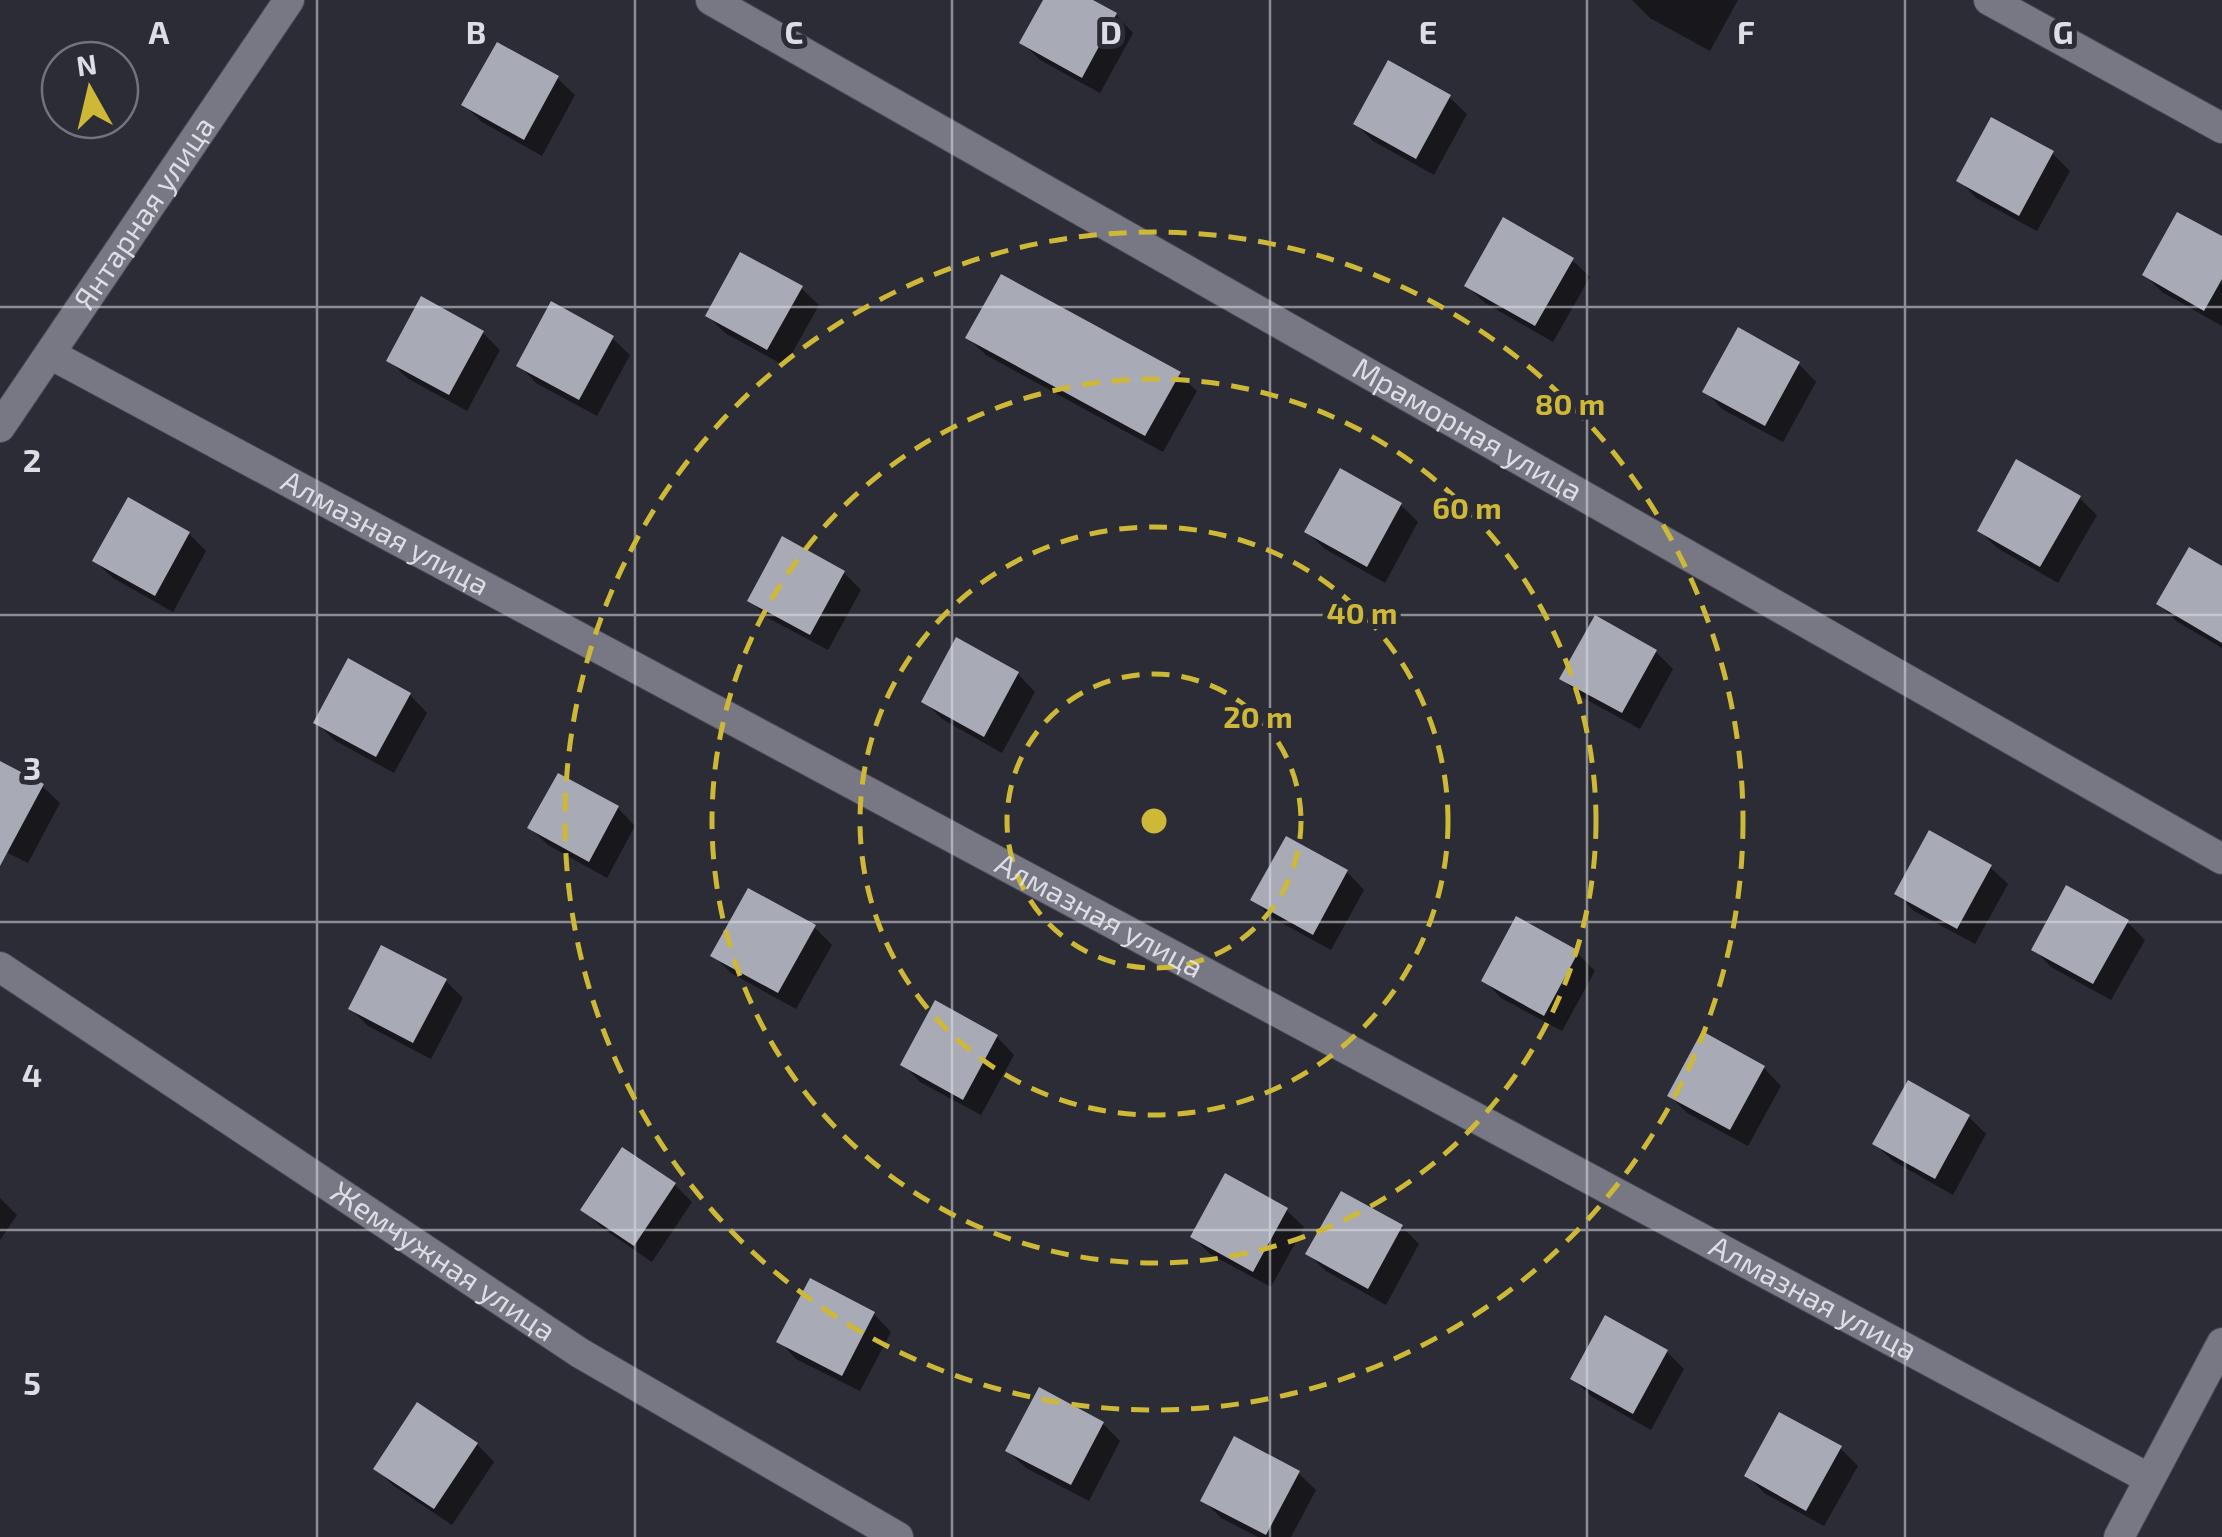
<svg xmlns="http://www.w3.org/2000/svg" width="2222" height="1537" font-family="'Exo 2',sans-serif">
<style>
.shadow{fill:#0007}
.building{fill:#a8aab5}
.lines{fill:none;stroke-linecap:round;stroke-linejoin:round}
.street-casing{stroke:#484951;stroke-width:32}
.street{stroke:#777883;stroke-width:30}
.grid{fill:none;stroke:#dddee4;stroke-width:2.5;stroke-opacity:0.55}
.ring{fill:none;stroke:#ceb837;stroke-width:5;stroke-dasharray:18 12}
.labels{text-anchor:middle;stroke-width:10;stroke-linejoin:round;paint-order:stroke}
.street-label{font-size:30px;fill:#dddee4;stroke:#2b2c35}
.grid-label{font-size:32px;text-anchor:middle;font-weight:bold;fill:#dddee4;stroke:#2b2c35;stroke-width:10;stroke-linejoin:round;paint-order:stroke}
.centre{fill:#ceb837;stroke:#2b2c35;stroke-width:5}
.ring-label{font-size:30px;text-anchor:middle;font-weight:bold;fill:#ceb837;stroke:#2b2c35;stroke-width:10;stroke-linejoin:round;paint-order:stroke}
</style>
<rect width="100%" height="100%" fill="#2b2c35"/>
<path class="shadow" d="M 1046,0 L 1088,0 L 1116,15 L 1133,33 L 1100,93 L 1040,60 L 1022,42 Z
M 1632,0 L 1738,0 L 1710,51 L 1650,18 Z
M 557,78 L 575,95 L 542,156 L 482,122 L 464,105 Z
M 1449,97 L 1467,114 L 1434,175 L 1373,141 L 1356,124 Z
M 2052,153 L 2070,171 L 2037,231 L 1976,198 L 1959,180 Z
M 2222,239 L 2222,326 L 2162,292 L 2145,275 Z
M 1572,260 L 1590,277 L 1553,342 L 1485,303 L 1467,286 Z
M 801,288 L 819,305 L 785,366 L 725,333 L 708,316 Z
M 483,333 L 500,350 L 467,411 L 407,378 L 389,360 Z
M 612,338 L 630,355 L 597,416 L 536,383 L 519,365 Z
M 968,338 L 1179,374 L 1197,391 L 1163,452 L 986,355 Z
M 1799,364 L 1816,382 L 1783,442 L 1722,409 L 1705,391 Z
M 2079,498 L 2097,515 L 2058,583 L 1997,548 L 1980,531 Z
M 1401,505 L 1418,522 L 1385,583 L 1325,549 L 1307,532 Z
M 189,534 L 206,551 L 173,612 L 113,578 L 95,561 Z
M 2222,568 L 2222,648 L 2176,621 L 2159,604 Z
M 844,573 L 861,590 L 828,650 L 768,618 L 750,600 Z
M 957,641 L 1018,674 L 1035,692 L 1002,753 L 942,719 L 924,701 Z
M 1656,652 L 1673,669 L 1640,729 L 1580,696 L 1562,679 Z
M 349,662 L 410,695 L 427,713 L 394,773 L 334,740 L 316,722 Z
M 0,764 L 42,786 L 60,803 L 28,863 L 0,849 Z
M 559,776 L 618,808 L 635,826 L 607,878 L 548,845 L 530,828 Z
M 1990,867 L 2008,884 L 1975,944 L 1914,911 L 1897,894 Z
M 1347,872 L 1364,890 L 1331,950 L 1271,917 L 1253,899 Z
M 2127,922 L 2145,940 L 2111,1000 L 2051,967 L 2034,949 Z
M 814,927 L 832,945 L 796,1009 L 731,973 L 713,955 Z
M 1577,953 L 1595,971 L 1562,1031 L 1501,998 L 1484,980 Z
M 446,981 L 463,998 L 431,1059 L 368,1026 L 351,1009 Z
M 997,1037 L 1014,1055 L 981,1115 L 920,1082 L 903,1064 Z
M 1764,1068 L 1781,1086 L 1748,1146 L 1687,1113 L 1670,1096 Z
M 1969,1117 L 1986,1134 L 1953,1195 L 1893,1161 L 1875,1144 Z
M 675,1185 L 692,1202 L 652,1262 L 601,1227 L 583,1209 Z
M 0,1198 L 17,1215 L 0,1240 Z
M 1286,1210 L 1304,1227 L 1271,1287 L 1210,1254 L 1193,1237 Z
M 1402,1227 L 1419,1244 L 1386,1305 L 1326,1271 L 1308,1254 Z
M 811,1281 L 874,1314 L 891,1332 L 860,1391 L 796,1359 L 779,1341 Z
M 1667,1352 L 1684,1369 L 1651,1430 L 1591,1396 L 1573,1379 Z
M 1103,1424 L 1120,1441 L 1089,1501 L 1026,1468 L 1008,1451 Z
M 477,1444 L 494,1462 L 452,1525 L 394,1486 L 376,1469 Z
M 1840,1448 L 1858,1466 L 1824,1526 L 1764,1493 L 1747,1475 Z
M 1298,1473 L 1316,1490 L 1291,1537 L 1258,1537 L 1221,1518 L 1203,1500 Z"/>
<path class="building" d="M 1043,0 L 1093,0 L 1117,13 L 1082,78 L 1019,43 Z
M 497,42 L 559,76 L 524,140 L 461,105 Z
M 1388,60 L 1451,95 L 1416,159 L 1353,124 Z
M 1991,117 L 2054,151 L 2019,216 L 1956,181 Z
M 2177,212 L 2222,236 L 2222,279 L 2204,311 L 2142,275 Z
M 1503,217 L 1574,258 L 1535,326 L 1464,286 Z
M 740,252 L 803,286 L 767,350 L 705,316 Z
M 1001,274 L 1181,372 L 1145,436 L 965,338 Z
M 421,296 L 484,331 L 449,395 L 386,361 Z
M 551,301 L 614,336 L 579,400 L 516,366 Z
M 1738,327 L 1800,362 L 1765,426 L 1702,392 Z
M 2016,459 L 2081,496 L 2040,567 L 1977,531 Z
M 1340,468 L 1402,503 L 1367,567 L 1304,532 Z
M 128,497 L 190,532 L 155,596 L 92,561 Z
M 782,536 L 845,571 L 810,635 L 747,601 Z
M 2189,547 L 2222,566 L 2222,643 L 2156,604 Z
M 1595,615 L 1657,650 L 1622,713 L 1559,679 Z
M 956,637 L 1019,672 L 984,737 L 921,702 Z
M 348,658 L 411,693 L 376,757 L 313,723 Z
M 0,761 L 44,784 L 0,866 Z
M 558,773 L 619,806 L 589,862 L 527,828 Z
M 1929,830 L 1992,865 L 1957,929 L 1894,894 Z
M 1286,836 L 1348,870 L 1313,935 L 1250,900 Z
M 2066,885 L 2129,920 L 2093,984 L 2031,950 Z
M 748,888 L 816,925 L 778,993 L 710,956 Z
M 1516,916 L 1579,951 L 1544,1016 L 1481,981 Z
M 381,945 L 447,979 L 413,1043 L 348,1009 Z
M 935,1000 L 998,1035 L 963,1100 L 900,1065 Z
M 1702,1031 L 1765,1066 L 1730,1130 L 1667,1096 Z
M 1908,1080 L 1970,1115 L 1935,1179 L 1872,1144 Z
M 622,1147 L 676,1183 L 634,1246 L 580,1210 Z
M 1225,1173 L 1288,1208 L 1253,1272 L 1190,1237 Z
M 1341,1191 L 1403,1225 L 1368,1289 L 1305,1254 Z
M 810,1278 L 875,1312 L 842,1376 L 776,1342 Z
M 1605,1315 L 1668,1350 L 1633,1414 L 1570,1379 Z
M 1039,1387 L 1104,1422 L 1071,1485 L 1005,1451 Z
M 417,1402 L 478,1443 L 434,1509 L 373,1469 Z
M 1779,1412 L 1842,1446 L 1806,1511 L 1744,1476 Z
M 1234,1436 L 1300,1471 L 1266,1535 L 1200,1501 Z"/>
<g class="lines">
<g class="street-casing">
<g id="street">
<path id="s1" d="M 711,0 L 2222,859"/>
<path d="M 1989,0 L 2222,128"/>
<path id="s2" d="M 50,354 L 2148,1478"/>
<path id="s3" d="M 0,427 L 289,0"/>
<path id="s4" d="M 0,967 L 580,1353 L 898,1537"/>
<path d="M 2119,1537 L 2222,1343"/>
</g>
</g>
<use href="#street" class="street"/>
</g>
<path class="grid" d="M 317,0 L 317,1537M 635,0 L 635,1537M 952,0 L 952,1537M 1270,0 L 1270,1537M 1587,0 L 1587,1537M 1905,0 L 1905,1537M 0,307 L 2222,307M 0,615 L 2222,615M 0,922 L 2222,922M 0,1230 L 2222,1230"/>
<g class="ring">
<circle cx="1154" cy="821" r="147"/>
<circle cx="1154" cy="821" r="294"/>
<circle cx="1154" cy="821" r="442"/>
<circle cx="1154" cy="821" r="589"/>
</g>
<g class="labels">
<g class="street-label">
<text dy="10" stroke="none"><textPath href="#s3" startOffset="258">Янтарная улица</textPath></text>
<text dy="10" stroke="none"><textPath href="#s1" startOffset="870">Мраморная улица</textPath></text>
<text dy="10" stroke="none"><textPath href="#s2" startOffset="380">Алмазная улица</textPath></text>
<text dy="10" stroke="none"><textPath href="#s2" startOffset="1190">Алмазная улица</textPath></text>
<text dy="10" stroke="none"><textPath href="#s4" startOffset="532">Жемчужная улица</textPath></text>
<text dy="10" stroke="none"><textPath href="#s2" startOffset="2000">Алмазная улица</textPath></text>
</g>
</g>
<g class="grid-label">
<text x="159" y="44">A</text>
<text x="476" y="44">B</text>
<text x="794" y="44">C</text>
<text x="1111" y="44">D</text>
<text x="1428" y="44">E</text>
<text x="1746" y="44">F</text>
<text x="2063" y="44">G</text>
<text x="32" y="472">2</text>
<text x="32" y="780">3</text>
<text x="32" y="1087">4</text>
<text x="32" y="1395">5</text>
</g>
<circle cx="1154" cy="821" r="15" class="centre"/>
<g class="ring-label">
<text x="1570" y="415">80 m</text>
<text x="1467" y="519">60 m</text>
<text x="1362" y="624">40 m</text>
<text x="1258" y="728">20 m</text>
</g>
<g transform="translate(90 90) rotate(352)"><circle r="48" fill="#2b2c35" stroke="#72737b" stroke-width="2.5"/>
<path d="M0-8L18 38L0 25L-18 38Z" fill="#ceb837"/>
<text y="-15" font-size="28" font-weight="bold" text-anchor="middle" fill="#dddee4">N</text>
</g>
</svg>
